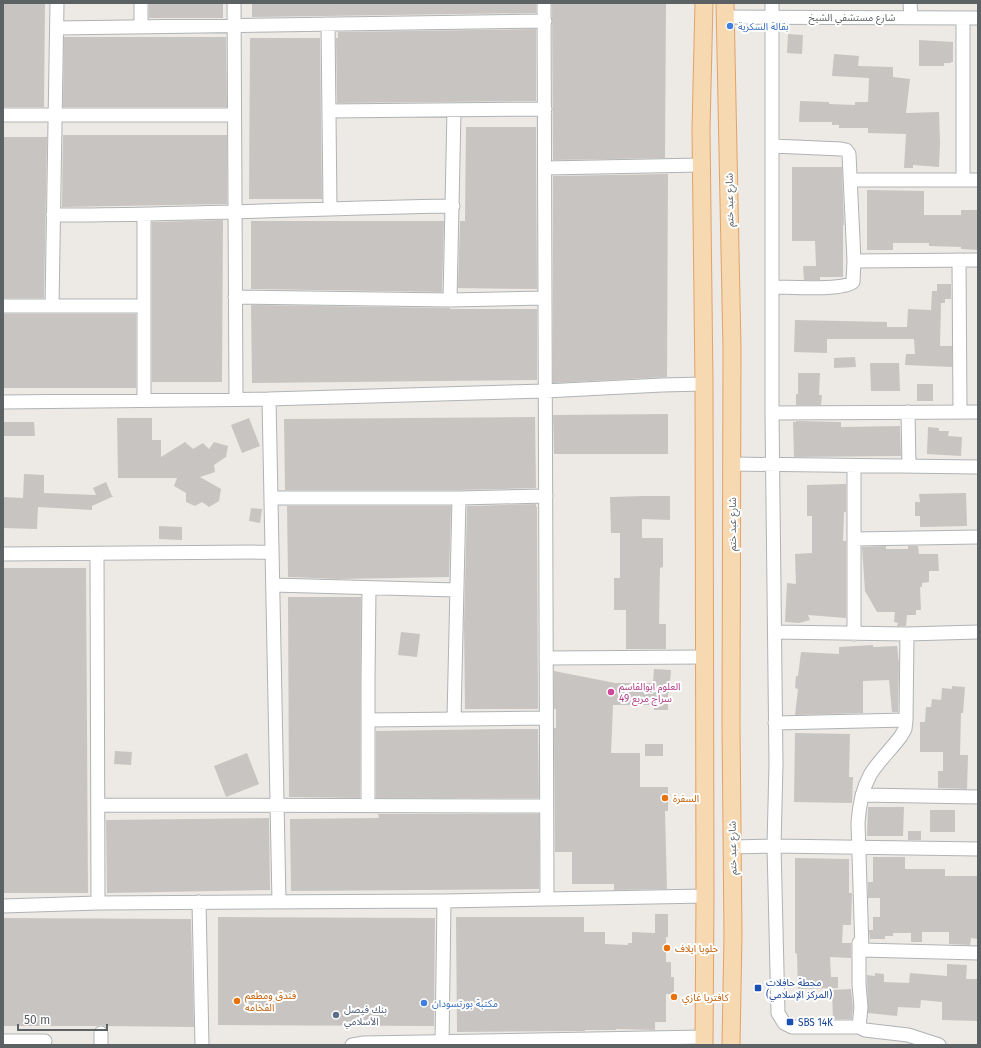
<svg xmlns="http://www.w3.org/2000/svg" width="981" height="1048" font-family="'Fira Sans','Noto Sans Arabic',sans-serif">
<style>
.building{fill:#c8c4c1}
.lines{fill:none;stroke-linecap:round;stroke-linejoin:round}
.minor-casing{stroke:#afb3b5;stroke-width:15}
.major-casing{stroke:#e2a268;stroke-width:19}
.minor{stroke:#fff;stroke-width:13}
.major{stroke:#f6d9b0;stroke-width:17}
.shop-dot{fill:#3f7fe0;stroke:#fff;stroke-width:1.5}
.hotel-dot{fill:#d1479c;stroke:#fff;stroke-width:1.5}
.food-dot{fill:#e8710a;stroke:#fff;stroke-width:1.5}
.transit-dot{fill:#1a4fb4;stroke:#fff;stroke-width:1.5}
.service-dot{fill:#5c6f8a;stroke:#fff;stroke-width:1.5}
.labels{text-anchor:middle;stroke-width:4;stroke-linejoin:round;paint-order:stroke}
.street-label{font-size:10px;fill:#5c6163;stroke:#fff}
.shop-label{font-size:10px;fill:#366cbe;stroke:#fff;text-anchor:start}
.hotel-label{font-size:10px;fill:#b23c85;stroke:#fff;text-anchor:start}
.food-label{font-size:10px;fill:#c56008;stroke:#fff;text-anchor:start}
.transit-label{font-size:10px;fill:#164399;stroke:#fff;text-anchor:start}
.service-label{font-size:10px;fill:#4e5e75;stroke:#fff;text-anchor:start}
</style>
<rect width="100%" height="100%" fill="#ede9e4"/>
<path class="building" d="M 3,3 L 45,3 L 44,107 L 3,107 Z
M 149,3 L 223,3 L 223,18 L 149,18 Z
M 252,3 L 536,3 L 536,13 L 252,17 Z
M 552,3 L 666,3 L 665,158 L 553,160 Z
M 536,29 L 536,101 L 337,103 L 336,38 L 338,38 L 338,32 Z
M 788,34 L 803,35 L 802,54 L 787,53 Z
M 64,37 L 226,37 L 227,107 L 63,107 Z
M 250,38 L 320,38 L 322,199 L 249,199 Z
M 919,40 L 953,42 L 953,62 L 951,62 L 951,63 L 944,63 L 944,66 L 919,66 Z
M 834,54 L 859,56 L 858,66 L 893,67 L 893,77 L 910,79 L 906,113 L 939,112 L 940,144 L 939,167 L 913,165 L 913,168 L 904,168 L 906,134 L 868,133 L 868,128 L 839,128 L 839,125 L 832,125 L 832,122 L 799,122 L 800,101 L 829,102 L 829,104 L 855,105 L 855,102 L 868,102 L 869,78 L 832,76 Z
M 466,127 L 536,127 L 537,289 L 458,288 L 460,221 L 465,221 Z
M 63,135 L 227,135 L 227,204 L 62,207 Z
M 3,137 L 47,137 L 44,298 L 3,298 Z
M 792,167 L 842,167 L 844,225 L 843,225 L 843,277 L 820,277 L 820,280 L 804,280 L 803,266 L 816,266 L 815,241 L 792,241 Z
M 668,174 L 667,377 L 553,383 L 553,176 Z
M 867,190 L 924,191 L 924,215 L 961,215 L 961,210 L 978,210 L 978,250 L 961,249 L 961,247 L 929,246 L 929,243 L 893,243 L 893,250 L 867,250 Z
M 223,220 L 222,382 L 152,382 L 152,222 Z
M 251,221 L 444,221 L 442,292 L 251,289 Z
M 937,284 L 951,284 L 951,299 L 945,299 L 945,303 L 941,303 L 940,346 L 952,346 L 952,367 L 905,365 L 906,354 L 915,354 L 914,339 L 827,339 L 827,353 L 794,352 L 795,320 L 887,322 L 887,327 L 907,327 L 908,309 L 931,310 L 932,291 L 937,291 Z
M 251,305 L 450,308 L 450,309 L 537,309 L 537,380 L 252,383 Z
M 3,314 L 136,314 L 136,388 L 3,388 Z
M 855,357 L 856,367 L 834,368 L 834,358 Z
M 870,363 L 899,363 L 900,391 L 871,391 Z
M 798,373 L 820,373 L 819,395 L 822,395 L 821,405 L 796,405 L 796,394 L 798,394 Z
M 917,384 L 933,384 L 933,401 L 917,401 Z
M 668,414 L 668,454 L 554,454 L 553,415 Z
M 535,417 L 536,488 L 459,490 L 285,490 L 284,419 Z
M 117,418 L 152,418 L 152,440 L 161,440 L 161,457 L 185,442 L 193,449 L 203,443 L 209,449 L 214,442 L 228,446 L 226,457 L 214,465 L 215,472 L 200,477 L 221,489 L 219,501 L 209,507 L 202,502 L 195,506 L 186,502 L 186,493 L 174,486 L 177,478 L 118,478 Z
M 249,418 L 260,446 L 242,453 L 231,425 Z
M 796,421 L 841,422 L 841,427 L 900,426 L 901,456 L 794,457 L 793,422 L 796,422 Z
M 3,422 L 34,422 L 35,436 L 3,436 Z
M 928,427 L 939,428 L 939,431 L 949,431 L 948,436 L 962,437 L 961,456 L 927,454 Z
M 24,474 L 44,475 L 44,493 L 96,495 L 93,488 L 106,482 L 112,496 L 114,496 L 92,506 L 92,510 L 38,507 L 37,529 L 3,528 L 3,497 L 23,498 Z
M 846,484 L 846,512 L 844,512 L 843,541 L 846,541 L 846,618 L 808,615 L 810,620 L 799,623 L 785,622 L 787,583 L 796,584 L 795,554 L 812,553 L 812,516 L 807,516 L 807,485 Z
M 966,493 L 967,526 L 920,527 L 920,516 L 915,516 L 915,502 L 920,502 L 919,494 Z
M 644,496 L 670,496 L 670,520 L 642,519 L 642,538 L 663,538 L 663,567 L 660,568 L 659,624 L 666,624 L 666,649 L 626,649 L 626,610 L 614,610 L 614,578 L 620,578 L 620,533 L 611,533 L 610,497 Z
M 536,504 L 536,507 L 537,507 L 538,709 L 465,709 L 464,625 L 467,506 Z
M 287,506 L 451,506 L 449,577 L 338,579 L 288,577 Z
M 251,508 L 262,509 L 260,523 L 249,521 Z
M 159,526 L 182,527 L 182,540 L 159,539 Z
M 886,546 L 886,549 L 908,549 L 908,546 L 918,546 L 919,554 L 938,554 L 939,571 L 929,571 L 929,582 L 922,583 L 922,587 L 920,587 L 921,610 L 916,610 L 916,615 L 907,615 L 906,626 L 897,626 L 898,623 L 894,622 L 895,612 L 877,612 L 865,591 L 862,547 Z
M 3,568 L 86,568 L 88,893 L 3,893 Z
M 288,597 L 361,597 L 360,798 L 289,797 Z
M 401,632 L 420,634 L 417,657 L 398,655 Z
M 873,645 L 873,647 L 897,646 L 899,663 L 898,712 L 892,712 L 889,680 L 863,681 L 863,713 L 795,715 L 798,689 L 795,688 L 796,676 L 798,676 L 801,652 L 839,654 L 839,647 Z
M 654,669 L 671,670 L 669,693 L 668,693 L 668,710 L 654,710 L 654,705 L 613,705 L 611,753 L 640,753 L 640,787 L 668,787 L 668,811 L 665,811 L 667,889 L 614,890 L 614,884 L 572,884 L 572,852 L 555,852 L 554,728 L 556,728 L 556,709 L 554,709 L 554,671 L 615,683 L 653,683 Z
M 952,686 L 965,687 L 963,713 L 961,713 L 960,755 L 968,755 L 967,789 L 938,788 L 938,771 L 943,771 L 943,752 L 920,752 L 920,722 L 925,722 L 926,707 L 931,707 L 932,699 L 941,700 L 942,688 L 952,689 Z
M 508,729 L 538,729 L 539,798 L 376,798 L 376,731 Z
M 795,733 L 850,734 L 849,777 L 853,777 L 852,803 L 794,802 Z
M 645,744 L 663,744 L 663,756 L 645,756 Z
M 115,751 L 132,752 L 131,765 L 114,764 Z
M 247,753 L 259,784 L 226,797 L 214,766 Z
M 868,807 L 904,807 L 903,836 L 867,836 Z
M 930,810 L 955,810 L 955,832 L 930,832 Z
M 378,814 L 539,814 L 539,889 L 291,891 L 290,819 L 379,818 Z
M 269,818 L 270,890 L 107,893 L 106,820 Z
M 908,831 L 921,831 L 921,840 L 908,840 Z
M 873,857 L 905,857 L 905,869 L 945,869 L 945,876 L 978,876 L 978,939 L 971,938 L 970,945 L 949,944 L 949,932 L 922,932 L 922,942 L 911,942 L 911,933 L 893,933 L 893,936 L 885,936 L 885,939 L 870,939 L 869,930 L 873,930 L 873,917 L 880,917 L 880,898 L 868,898 L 868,882 L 873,882 Z
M 795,858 L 849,859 L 849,893 L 852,893 L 851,925 L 843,925 L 842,943 L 851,943 L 851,958 L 830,957 L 831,977 L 838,977 L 838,988 L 798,989 L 797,954 L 795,953 Z
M 655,914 L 668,914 L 668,937 L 666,937 L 666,962 L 671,962 L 671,977 L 674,977 L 674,994 L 666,994 L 666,1022 L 655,1022 L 655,1030 L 616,1029 L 616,1030 L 585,1030 L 585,1031 L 457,1032 L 456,917 L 584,917 L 584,932 L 605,932 L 605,944 L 628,945 L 628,943 L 632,943 L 632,932 L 655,933 Z
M 218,917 L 435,918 L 434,1026 L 218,1025 Z
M 3,918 L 191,919 L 194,1027 L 105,1026 L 101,1025 L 97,1026 L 3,1026 Z
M 947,964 L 967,965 L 966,979 L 978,979 L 978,1021 L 942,1020 L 942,1002 L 921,1000 L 920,1008 L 898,1007 L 897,1016 L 868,1013 L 867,975 L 875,976 L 875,973 L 884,974 L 884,982 L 909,983 L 910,973 L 947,976 Z
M 851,989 L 853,1007 L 852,1019 L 833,1019 L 832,990 Z"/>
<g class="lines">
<g class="minor-casing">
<path id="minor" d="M 141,3 L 141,27
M 234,3 L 236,399
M 544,3 L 547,899
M 772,3 L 772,413 L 776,764 L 774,846 L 778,1013 L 784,1023 L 792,1027 L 859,1027
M 910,3 L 911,17
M 725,17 L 978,18
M 963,18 L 963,180
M 328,24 L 330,208
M 57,28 L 545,21
M 329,111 L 545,109
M 3,115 L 234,115
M 773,146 L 841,149 L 846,150 L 849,154 L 854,261 L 978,260
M 545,168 L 701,165
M 851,180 L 978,180
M 53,215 C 186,215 319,208 453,206
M 144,215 L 144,400
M 959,260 L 960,412
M 773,287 C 789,287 842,291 853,282 L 854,261
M 235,297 L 450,300 L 545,298
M 450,300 L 454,110
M 3,306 L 144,306
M 52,306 L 57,3
M 269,399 L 279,902
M 3,402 L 269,399 L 545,391 L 662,385 L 704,384
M 908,412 L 909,466
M 772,413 L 978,412
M 732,464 L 978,467
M 271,498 L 459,498 L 546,496
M 854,539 L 978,537
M 3,554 L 272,552
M 97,554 L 98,903
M 273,585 L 456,590
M 775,632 L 907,634 L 978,632
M 854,634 L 854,466
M 907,634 L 906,720 L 905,729 L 901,736 C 893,747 876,764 870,775 C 862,790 859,806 858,823 L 862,950 L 978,953
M 546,658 L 704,657
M 454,719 L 459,498
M 368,720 L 546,718
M 775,723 L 906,720
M 862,795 L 978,797
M 99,805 L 546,806
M 368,806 L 368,680 L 369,588
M 732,847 L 774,846 L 978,849
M 199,902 L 202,1045
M 3,906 L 98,903 L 444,901 L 705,896
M 859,943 L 859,984 L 861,1007 L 859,1027 L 865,1030 L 908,1035 L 939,1045
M 101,1033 L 101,1045
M 3,1041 L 45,1041
M 352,1045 L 364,1043 L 704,1037
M 442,1045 L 444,901"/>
</g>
<g class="major-casing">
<path id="major" d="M 725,3 L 732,349 L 731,723 L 733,935 L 731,1045
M 704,1045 L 705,896 L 704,384 L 701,129 L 704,3"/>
</g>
<use href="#minor" class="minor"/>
<use href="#major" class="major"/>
</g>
<g class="shop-dot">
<circle cx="730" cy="26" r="4"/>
<circle cx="424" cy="1003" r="4"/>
</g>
<circle class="hotel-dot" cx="611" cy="692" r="4"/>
<g class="food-dot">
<circle cx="665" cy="798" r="4"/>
<circle cx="667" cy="948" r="4"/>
<circle cx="674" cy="997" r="4"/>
<circle cx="237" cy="1001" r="4"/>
</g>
<g class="transit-dot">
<rect x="754" y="984" width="8" height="8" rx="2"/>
<rect x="786" y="1018" width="8" height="8" rx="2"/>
</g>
<circle class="service-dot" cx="336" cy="1015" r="4"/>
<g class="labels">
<g class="street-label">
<text x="852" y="21">شارع مستشفي الشيخ</text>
<text transform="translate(729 200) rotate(-91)" y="4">شارع عبد ختم</text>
<text transform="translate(732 524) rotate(-90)" y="4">شارع عبد ختم</text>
<text transform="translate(732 848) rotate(-91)" y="4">شارع عبد ختم</text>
</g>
<g class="shop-label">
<text x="738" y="30">بقالة السكرية</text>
<text x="432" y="1007">مكتبة بورتسودان</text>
</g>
<g class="hotel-label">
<text x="619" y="690">العلوم ابوالقاسم<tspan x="619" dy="12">سراج مربع 49</tspan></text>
</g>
<g class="food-label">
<text x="673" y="802">السفرة</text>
<text x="675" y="952">حلويا ايلاف</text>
<text x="245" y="999">فندق ومطعم<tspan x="245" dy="12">الفخامه</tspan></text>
<text x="682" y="1001">كافتريا غازي</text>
</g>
<g class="transit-label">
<text x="766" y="986">محطة حافلات<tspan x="766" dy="12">(المركز الإسلامي)</tspan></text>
<text x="798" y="1026">SBS 14K</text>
</g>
<g class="service-label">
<text x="344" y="1013">بنك فيصل<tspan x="344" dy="12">الأسلامي</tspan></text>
</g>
</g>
<rect width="981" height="1048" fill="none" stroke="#5c6163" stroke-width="8"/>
<path d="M18 1024v6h89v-6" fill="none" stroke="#5c6163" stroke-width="2"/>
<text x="24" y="1024" font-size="12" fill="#5c6163" stroke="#ffffff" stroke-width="3" paint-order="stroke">50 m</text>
</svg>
